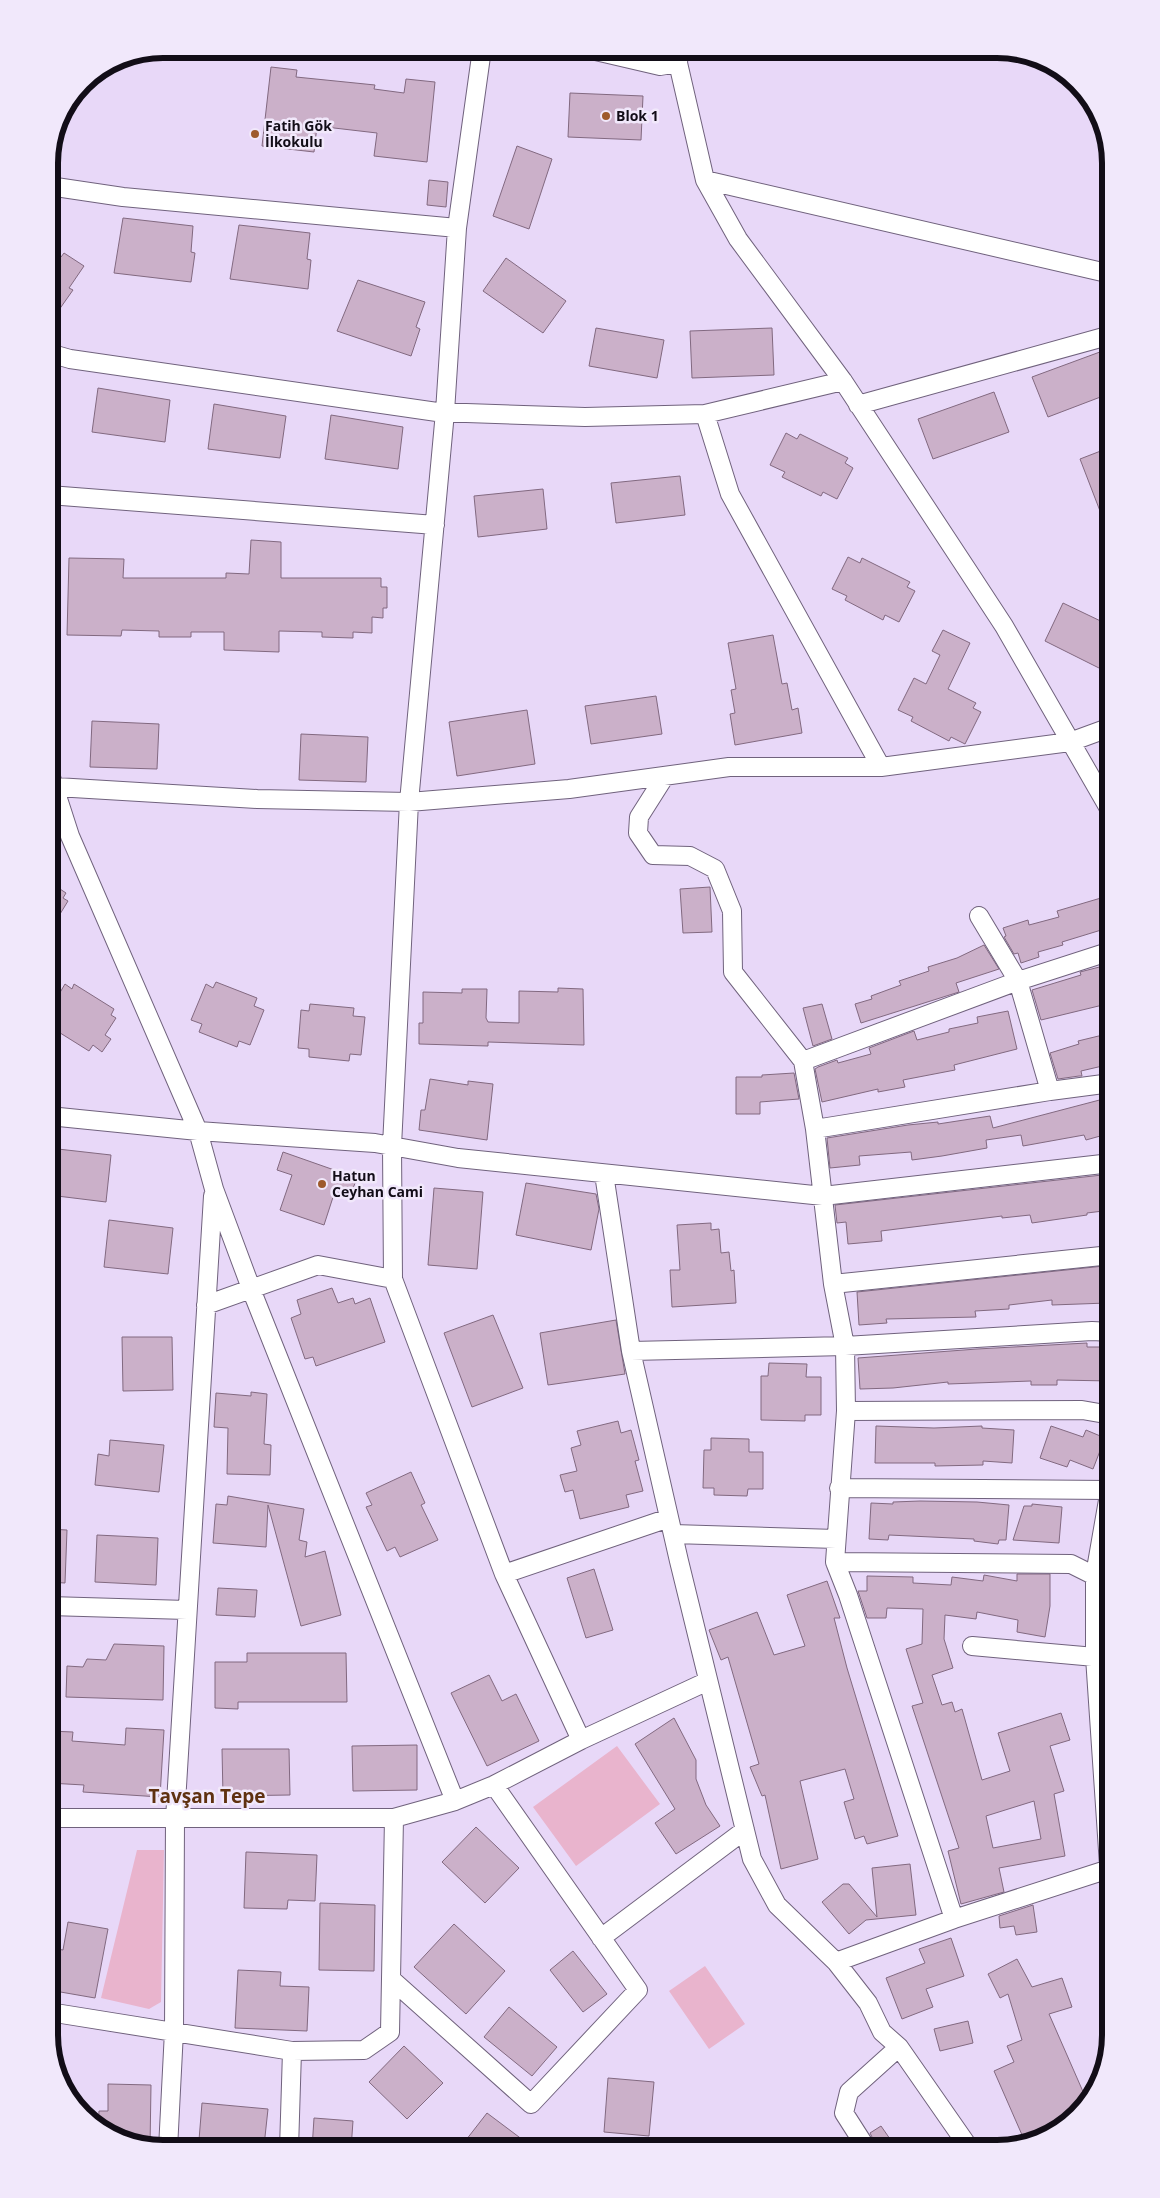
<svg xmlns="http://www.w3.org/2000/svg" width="1160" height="2198" font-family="'Open Sans',sans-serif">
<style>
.green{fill:#e9b4cd}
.building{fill:#cbb0c9;stroke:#826980;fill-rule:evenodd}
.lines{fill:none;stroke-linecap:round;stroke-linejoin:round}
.minor-casing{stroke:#70627d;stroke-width:20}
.minor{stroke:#fff;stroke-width:18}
.poi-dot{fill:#9e5a2c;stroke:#f1e8fb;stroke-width:2}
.labels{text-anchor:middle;stroke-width:5;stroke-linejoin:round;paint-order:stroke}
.poi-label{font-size:14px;font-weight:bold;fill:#120d17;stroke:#f1e8fb;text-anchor:start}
.district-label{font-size:19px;font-weight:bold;fill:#5f3110;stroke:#f1e8fb}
.rim{fill:none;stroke:#120d17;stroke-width:6}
</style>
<rect width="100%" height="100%" fill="#e8d8f8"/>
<path class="green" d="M 617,1746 L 660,1804 L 576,1866 L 533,1807 Z
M 137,1850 L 164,1850 L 161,2002 L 149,2009 L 101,1998 Z
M 705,1966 L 745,2024 L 709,2049 L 669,1991 Z"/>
<path class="building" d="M 271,67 L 297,70 L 296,77 L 375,85 L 374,89 L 404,93 L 406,79 L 435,82 L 427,162 L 374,156 L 377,133 L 317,126 L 314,152 L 262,146 Z
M 570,93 L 643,96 L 641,140 L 568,137 Z
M 517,146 L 552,159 L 529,229 L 493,216 Z
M 429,180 L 448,182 L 446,207 L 427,205 Z
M 123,218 L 193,226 L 191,252 L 195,253 L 191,282 L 114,273 Z
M 239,225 L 310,233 L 307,259 L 311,260 L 308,289 L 230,279 Z
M 49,249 L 61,257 L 64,253 L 84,266 L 69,288 L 73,290 L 49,324 Z
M 506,258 L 566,301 L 543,333 L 483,291 Z
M 358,280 L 425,302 L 416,327 L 420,329 L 411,356 L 337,331 Z
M 596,328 L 664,340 L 657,378 L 589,366 Z
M 772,328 L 774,375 L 692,378 L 690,331 Z
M 1108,349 L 1111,357 L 1111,393 L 1048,417 L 1032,377 Z
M 98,388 L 170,400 L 165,442 L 92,432 Z
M 994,392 L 1009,432 L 933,459 L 918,419 Z
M 214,404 L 286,416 L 280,458 L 208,449 Z
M 331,415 L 403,427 L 398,469 L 325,459 Z
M 786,433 L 797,439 L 800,434 L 848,458 L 845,463 L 853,468 L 837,499 L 823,492 L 821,496 L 782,477 L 785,472 L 770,465 Z
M 1111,447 L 1111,537 L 1110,537 L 1080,459 Z
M 680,476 L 685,515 L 616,523 L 611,483 Z
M 543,489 L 547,529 L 478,537 L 474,496 Z
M 251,540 L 281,542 L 281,578 L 381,578 L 381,587 L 387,587 L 387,608 L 383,608 L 383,618 L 372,617 L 372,633 L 353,632 L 353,638 L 322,637 L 322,632 L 279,631 L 279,652 L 224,650 L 224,632 L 191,632 L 191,637 L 159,637 L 159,631 L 122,630 L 121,636 L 67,635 L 69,558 L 124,559 L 123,578 L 226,578 L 226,573 L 249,574 Z
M 848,557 L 860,563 L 862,558 L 910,582 L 907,587 L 915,591 L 899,622 L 885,615 L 883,620 L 845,600 L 847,596 L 832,589 Z
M 1063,603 L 1111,626 L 1111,674 L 1045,641 Z
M 943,630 L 970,643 L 948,689 L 976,703 L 973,708 L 981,712 L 965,744 L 951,737 L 949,741 L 911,721 L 913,717 L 898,710 L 914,678 L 926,684 L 940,655 L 932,651 Z
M 773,635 L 782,684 L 787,683 L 792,710 L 798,708 L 802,733 L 735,745 L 730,714 L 735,713 L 731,690 L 736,689 L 728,643 Z
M 656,696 L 662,734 L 591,744 L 585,706 Z
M 527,710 L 535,764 L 457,776 L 449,722 Z
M 92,721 L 159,724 L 157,769 L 90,767 Z
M 301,734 L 368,737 L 366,782 L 299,780 Z
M 54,885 L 66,893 L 63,898 L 68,901 L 49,932 L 49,890 L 51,891 Z
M 710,887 L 712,932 L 683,933 L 680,889 Z
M 1111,895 L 1111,927 L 1062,942 L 1063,945 L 1038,952 L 1039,957 L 1021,963 L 1018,953 L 1014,954 L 1004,937 L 1006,936 L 1003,928 L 1028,920 L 1029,925 L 1059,917 L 1057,911 Z
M 984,945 L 999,969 L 956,983 L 959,992 L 861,1023 L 855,1004 L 872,999 L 871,996 L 901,985 L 899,981 L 929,971 L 928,967 L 957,958 Z
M 1111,964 L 1111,1003 L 1041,1020 L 1032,990 L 1081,975 L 1080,972 Z
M 216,982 L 257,998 L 254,1006 L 264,1010 L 250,1045 L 239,1041 L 237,1047 L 199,1032 L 202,1024 L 191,1020 L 206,984 L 213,988 Z
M 65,984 L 72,989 L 74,984 L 114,1009 L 111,1015 L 116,1018 L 105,1035 L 111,1039 L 102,1052 L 93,1045 L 89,1051 L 49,1026 L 49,997 L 55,1001 Z
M 558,988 L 583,989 L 584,1045 L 488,1042 L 488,1046 L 419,1044 L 419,1023 L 423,1023 L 423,992 L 462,993 L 462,989 L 487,989 L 486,1018 L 488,1022 L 519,1023 L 519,991 L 558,992 Z
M 310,1004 L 354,1008 L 353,1016 L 365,1017 L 361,1055 L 350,1054 L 349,1061 L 309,1057 L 309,1049 L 298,1048 L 301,1010 L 309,1011 Z
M 822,1004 L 832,1039 L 813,1046 L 803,1008 Z
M 1008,1011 L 1017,1049 L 954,1065 L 955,1070 L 903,1080 L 905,1087 L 878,1092 L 878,1089 L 822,1102 L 815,1069 L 818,1067 L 837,1060 L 838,1063 L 871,1054 L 869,1048 L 914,1031 L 917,1040 L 949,1032 L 949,1029 L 978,1023 L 977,1017 Z
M 1111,1033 L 1111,1064 L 1081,1071 L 1082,1076 L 1079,1076 L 1058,1079 L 1050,1053 L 1079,1044 L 1078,1041 Z
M 794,1073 L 799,1099 L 760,1102 L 760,1114 L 736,1114 L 736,1077 L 762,1077 L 762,1075 Z
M 430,1079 L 468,1085 L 468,1081 L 493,1084 L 487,1140 L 419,1130 L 421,1110 L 425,1110 Z
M 1111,1097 L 1111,1133 L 1086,1140 L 1084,1135 L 1023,1146 L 1021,1135 L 986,1140 L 987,1148 L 942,1156 L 912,1160 L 911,1152 L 859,1156 L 860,1165 L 830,1168 L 827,1138 L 908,1125 L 938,1122 L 938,1124 L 990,1116 L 993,1128 Z
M 49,1148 L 111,1155 L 106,1202 L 49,1195 Z
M 283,1152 L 357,1178 L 350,1196 L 335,1191 L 324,1225 L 280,1210 L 292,1175 L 277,1170 Z
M 1111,1174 L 1111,1210 L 1087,1213 L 1087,1215 L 1032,1223 L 1030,1215 L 1002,1218 L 1002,1216 L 913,1227 L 881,1231 L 882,1241 L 848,1244 L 846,1222 L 837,1223 L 835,1205 Z
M 526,1183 L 596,1194 L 599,1209 L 591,1250 L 516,1235 Z
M 434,1188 L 483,1192 L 477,1269 L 428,1265 Z
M 109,1220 L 173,1228 L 168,1274 L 104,1267 Z
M 711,1223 L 711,1230 L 719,1229 L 721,1253 L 729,1252 L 731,1271 L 734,1270 L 736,1303 L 672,1307 L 670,1270 L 680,1270 L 677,1225 Z
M 1104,1266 L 1107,1303 L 1052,1305 L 1052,1300 L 1009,1305 L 1009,1309 L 975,1311 L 976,1317 L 886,1319 L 887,1323 L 859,1325 L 857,1292 Z
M 332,1288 L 338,1303 L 353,1298 L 355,1304 L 370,1298 L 385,1342 L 316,1366 L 313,1357 L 305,1359 L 291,1318 L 301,1314 L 297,1300 Z
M 493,1315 L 523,1388 L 472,1407 L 444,1333 Z
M 616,1320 L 625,1374 L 548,1385 L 540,1333 Z
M 122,1337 L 172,1337 L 173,1390 L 123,1391 Z
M 1087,1343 L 1087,1347 L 1111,1347 L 1111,1381 L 1057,1380 L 1057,1385 L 1031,1385 L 1031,1381 L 948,1384 L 948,1382 L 893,1388 L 860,1389 L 858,1358 L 977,1349 Z
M 769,1363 L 807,1364 L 806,1377 L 821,1377 L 821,1415 L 805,1415 L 805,1421 L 761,1420 L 761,1376 L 768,1376 Z
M 251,1392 L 267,1394 L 264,1444 L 271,1445 L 270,1475 L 227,1474 L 228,1428 L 214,1427 L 216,1393 L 251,1396 Z
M 618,1421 L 621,1433 L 631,1430 L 639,1460 L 635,1461 L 643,1491 L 626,1495 L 629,1507 L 580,1519 L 573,1490 L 565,1492 L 560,1475 L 577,1471 L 571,1448 L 581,1445 L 577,1431 Z
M 876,1426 L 934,1428 L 982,1426 L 982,1428 L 1014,1430 L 1012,1463 L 983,1461 L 983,1465 L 935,1466 L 935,1463 L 875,1463 Z
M 1051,1426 L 1083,1437 L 1086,1430 L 1105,1438 L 1093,1469 L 1070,1460 L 1067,1467 L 1040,1458 Z
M 711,1438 L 749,1439 L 749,1452 L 763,1452 L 763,1489 L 748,1489 L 747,1496 L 714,1495 L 714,1488 L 703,1488 L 704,1450 L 711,1450 Z
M 110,1440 L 164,1445 L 159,1492 L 95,1485 L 98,1454 L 109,1456 Z
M 411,1472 L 425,1503 L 421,1505 L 438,1540 L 400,1557 L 395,1547 L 387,1551 L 366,1507 L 372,1505 L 366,1493 Z
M 228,1496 L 304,1509 L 299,1540 L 307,1542 L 305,1557 L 325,1551 L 341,1615 L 301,1626 L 268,1505 L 266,1547 L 213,1543 L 216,1504 L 227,1505 Z
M 920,1501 L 977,1502 L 1009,1505 L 1006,1540 L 999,1540 L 998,1544 L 974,1541 L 974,1539 L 889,1535 L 888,1540 L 869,1539 L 871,1503 L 893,1504 L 893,1502 Z
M 1032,1504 L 1062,1507 L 1059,1543 L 1013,1540 L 1024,1506 L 1032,1506 Z
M 49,1529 L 67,1530 L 65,1583 L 49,1582 Z
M 97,1535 L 158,1538 L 156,1585 L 95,1582 Z
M 594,1569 L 613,1630 L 586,1638 L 567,1578 Z
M 1017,1574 L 1050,1574 L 1050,1606 L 1045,1637 L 1017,1632 L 1018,1620 L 977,1612 L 976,1619 L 945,1615 L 944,1639 L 953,1668 L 932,1675 L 942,1705 L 952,1702 L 955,1712 L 962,1709 L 982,1780 L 1010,1771 L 998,1733 L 1061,1713 L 1070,1740 L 1050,1746 L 1064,1791 L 1054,1794 L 1065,1856 L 999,1868 L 1004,1892 L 961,1904 L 948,1851 L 959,1848 L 912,1706 L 923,1703 L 906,1649 L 922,1644 L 923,1609 L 887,1608 L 886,1618 L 867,1618 L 858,1591 L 867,1591 L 867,1576 L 913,1577 L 913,1583 L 951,1585 L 952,1577 L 983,1581 L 984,1575 L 1017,1581 ZM 1034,1801 L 1041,1839 L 993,1848 L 986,1816 Z
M 827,1581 L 840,1618 L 834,1618 L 847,1668 L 898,1836 L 867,1844 L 864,1836 L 855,1839 L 844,1802 L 854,1799 L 845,1769 L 800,1781 L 818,1859 L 781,1869 L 765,1795 L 762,1796 L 750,1767 L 759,1764 L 728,1657 L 721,1660 L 709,1630 L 757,1612 L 774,1655 L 805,1646 L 787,1595 Z
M 218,1588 L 257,1590 L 255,1617 L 216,1615 Z
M 114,1644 L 164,1646 L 163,1700 L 66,1697 L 67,1666 L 83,1667 L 87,1659 L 106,1660 Z
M 247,1653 L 346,1653 L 347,1702 L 238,1702 L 238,1709 L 215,1708 L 215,1662 L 247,1662 Z
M 489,1675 L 502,1701 L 516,1694 L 539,1741 L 487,1766 L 451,1693 Z
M 674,1718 L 696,1760 L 696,1779 L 706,1805 L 720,1826 L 676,1854 L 655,1823 L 675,1809 L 635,1744 Z
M 126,1728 L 164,1730 L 160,1797 L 83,1792 L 84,1785 L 49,1783 L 49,1731 L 73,1732 L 72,1741 L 125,1745 Z
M 417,1745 L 417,1790 L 353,1791 L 352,1746 Z
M 222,1749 L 289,1749 L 290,1795 L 223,1796 Z
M 476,1827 L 519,1868 L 485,1903 L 442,1862 Z
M 246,1852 L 317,1855 L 315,1901 L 288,1900 L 287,1909 L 244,1908 Z
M 910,1864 L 916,1915 L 866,1920 L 849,1934 L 822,1902 L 843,1884 L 849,1884 L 877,1917 L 872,1868 Z
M 320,1903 L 375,1905 L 374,1971 L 319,1970 Z
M 1033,1905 L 1037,1932 L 1016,1935 L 1014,1926 L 1000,1928 L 999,1916 Z
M 68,1922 L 108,1929 L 95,1998 L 49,1990 L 51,1948 L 63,1950 Z
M 454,1924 L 505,1971 L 466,2014 L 414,1967 Z
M 951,1938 L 964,1976 L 926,1989 L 933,2007 L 902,2019 L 886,1978 L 925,1963 L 919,1949 Z
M 573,1951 L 607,1994 L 583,2012 L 550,1970 Z
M 1017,1959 L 1032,1987 L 1062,1978 L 1072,2007 L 1049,2014 L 1088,2103 L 1042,2141 L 1026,2144 L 994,2071 L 1014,2062 L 1007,2046 L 1022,2040 L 1008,1994 L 1000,1998 L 988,1974 Z
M 238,1970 L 281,1972 L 280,1986 L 309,1987 L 307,2031 L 235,2028 Z
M 509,2007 L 557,2047 L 532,2076 L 484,2037 Z
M 968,2021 L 973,2043 L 940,2051 L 934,2029 Z
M 404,2046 L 443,2083 L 407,2119 L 369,2082 Z
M 608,2078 L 654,2082 L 649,2136 L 604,2132 Z
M 108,2084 L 151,2085 L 150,2147 L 98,2129 L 99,2111 L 108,2111 Z
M 202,2103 L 268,2109 L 264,2146 L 199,2140 Z
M 487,2113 L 535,2149 L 459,2149 Z
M 314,2118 L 353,2121 L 351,2149 L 312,2149 Z
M 881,2126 L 897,2149 L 878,2149 L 870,2133 Z"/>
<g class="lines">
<g class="minor-casing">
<path id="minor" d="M 482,49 L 457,228 L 445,412 L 409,802 L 392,1146 L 393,1279 L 504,1574 L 581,1740
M 587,49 L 660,66 L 678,63
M 679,49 L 678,63 L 705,180 L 738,239 L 843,381 L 968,571 L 1004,626 L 1111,812
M 705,180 L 1111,274
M 49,186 L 123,197 L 457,228
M 49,353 L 70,359 L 437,412 L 585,417 L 705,414 L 843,381
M 858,405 L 1111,335
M 705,414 L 730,494 L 881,767
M 49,495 L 435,525
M 49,771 L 70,836 L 198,1131 L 214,1189 L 255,1299 L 455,1801
M 665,776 L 639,817 L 638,833 L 653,855 L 690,856 L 715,869 L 732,911 L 733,972 L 803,1061 L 815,1129 L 833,1284 L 845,1346 L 846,1411 L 835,1562 L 848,1595 L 954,1919
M 56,787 L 257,799 L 409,802 L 569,789 L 729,767 L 881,767 L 1070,742 L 1111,727
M 979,916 L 1018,981 L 1050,1091
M 803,1061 L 1018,981 L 1111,951
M 49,1116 L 198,1131 L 375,1143 L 458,1158 L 823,1196 L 1111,1163
M 815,1129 L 1050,1091 L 1111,1083
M 604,1174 L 631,1351 L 679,1561 L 752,1859 L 777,1905 L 836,1962 L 868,2003 L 882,2032 L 899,2047 L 970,2149
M 833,1284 L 1111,1255
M 206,1305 L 318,1265 L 393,1279
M 631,1351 L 845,1346 L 1092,1331 L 1111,1332
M 846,1411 L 1082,1410 L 1111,1415
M 839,1488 L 1109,1490
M 673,1534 L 836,1539
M 835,1562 L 1071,1564 L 1111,1584
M 504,1574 L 669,1518
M 49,1606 L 187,1610
M 972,1646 L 1095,1657 L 1111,1664
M 49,1818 L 394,1818 L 455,1801 L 494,1785 L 581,1740 L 708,1681
M 1111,1895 L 1095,1657 L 1095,1575 L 1111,1483
M 601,1938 L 745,1830
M 836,1962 L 954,1919 L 1109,1869
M 391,1979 L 531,2104 L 638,1990 L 494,1785
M 49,2012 L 292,2051 L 364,2050 L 390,2032 L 394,1818
M 168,2149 L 174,2031 L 175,1819 L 213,1196
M 289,2149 L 292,2051
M 867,2149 L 844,2113 L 849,2092 L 899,2047"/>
</g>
<use href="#minor" class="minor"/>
</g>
<g class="poi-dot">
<circle cx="606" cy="116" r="5"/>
<circle cx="255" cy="134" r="5"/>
<circle cx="322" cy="1184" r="5"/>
</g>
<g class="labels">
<g class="poi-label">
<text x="616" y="121">Blok 1</text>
<text x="265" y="131">Fatih Gök<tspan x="265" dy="16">İlkokulu</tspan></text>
<text x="332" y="1181">Hatun<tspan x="332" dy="16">Ceyhan Cami</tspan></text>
</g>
<g class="district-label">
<text x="207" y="1803">Tavşan Tepe</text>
</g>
</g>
<path d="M0 0H1160V2198H0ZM163 58H997A105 105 0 0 1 1102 163V2035A105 105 0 0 1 997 2140H163A105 105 0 0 1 58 2035V163A105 105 0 0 1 163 58Z" fill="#f1e8fb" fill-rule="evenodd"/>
<path class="rim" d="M163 58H997A105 105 0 0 1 1102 163V2035A105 105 0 0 1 997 2140H163A105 105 0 0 1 58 2035V163A105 105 0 0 1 163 58Z"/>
</svg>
